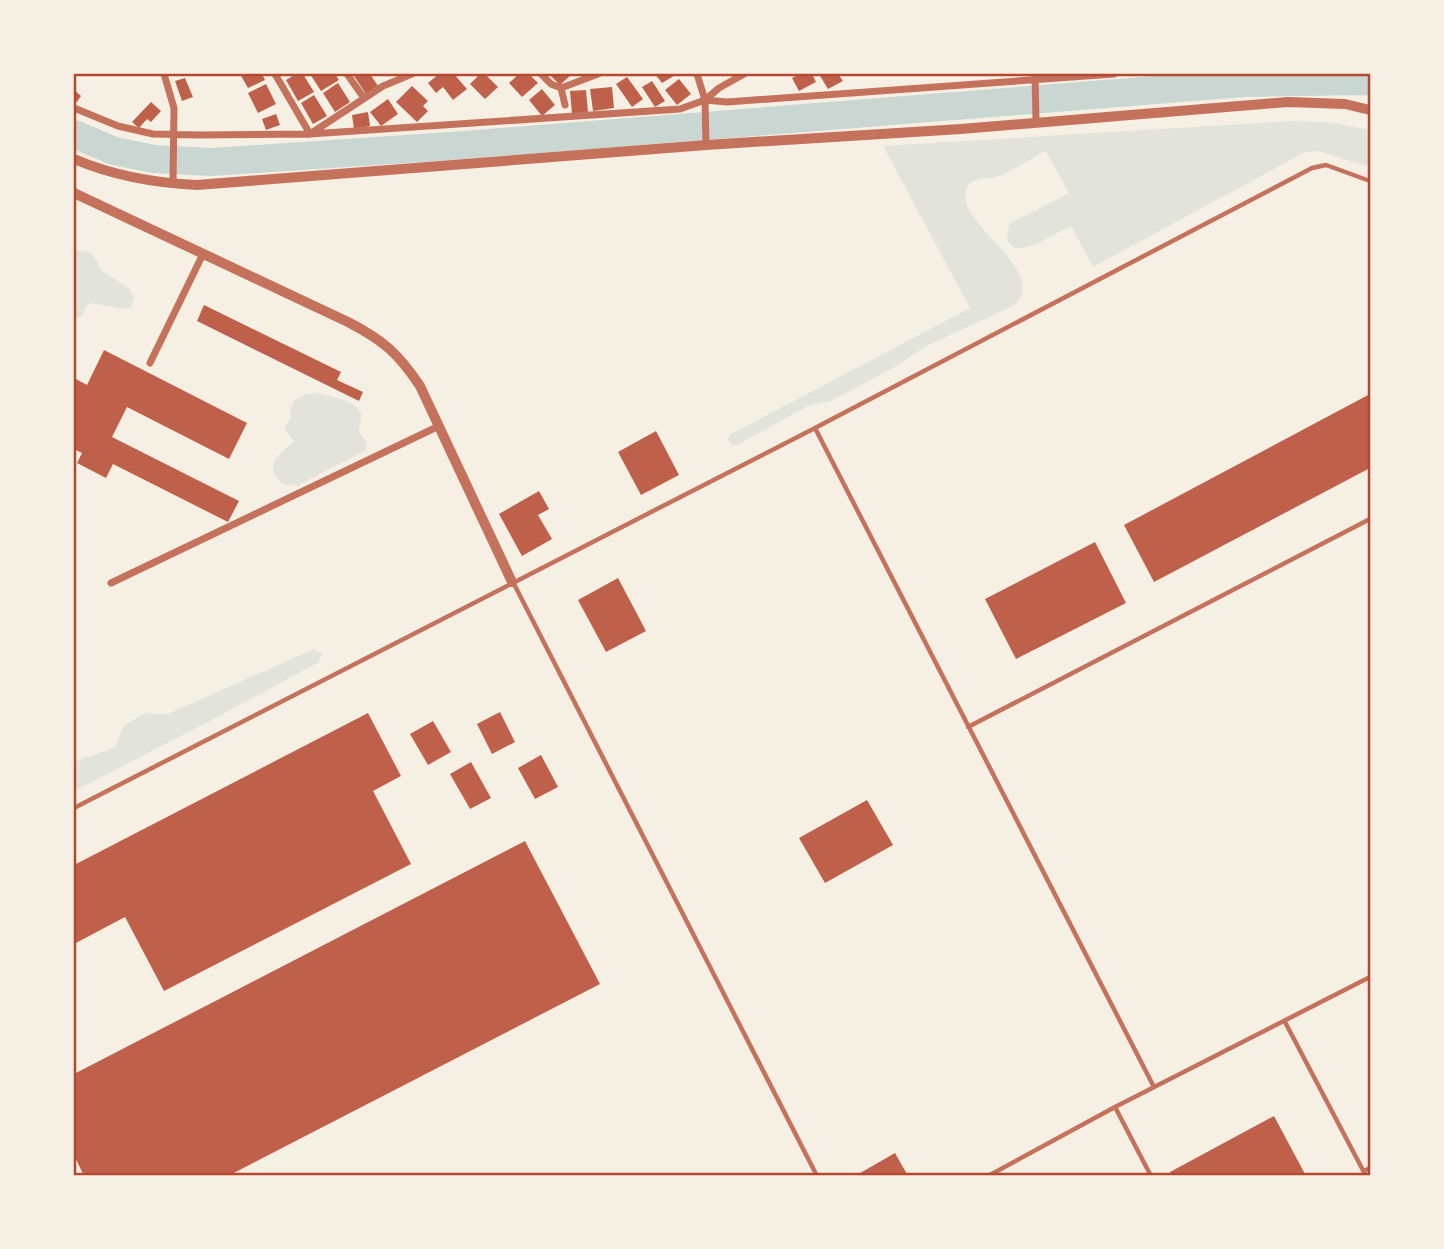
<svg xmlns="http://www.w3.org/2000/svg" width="1444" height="1249" font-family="'Source Serif 4',serif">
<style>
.green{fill:#e2e4dc}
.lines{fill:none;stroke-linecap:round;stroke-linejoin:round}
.river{stroke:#c9d6d2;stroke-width:28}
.building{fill:#bf614a}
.service{stroke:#c5725c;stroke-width:4.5}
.minor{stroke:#c5725c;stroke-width:7}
.tertiary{stroke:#c5725c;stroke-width:10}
.neatline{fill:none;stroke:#b5482f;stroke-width:2.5}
</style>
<rect width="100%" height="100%" fill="#f6efe4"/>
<path class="green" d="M 1291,121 L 1328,122 L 1370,130 L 1370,167 L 1318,151 L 1305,152 L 1093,267 L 1071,226 L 1034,245 L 1016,249 L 1007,241 L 1009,224 L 1069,193 L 1046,151 C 1030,159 1015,170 998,176 C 988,180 975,176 968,186 C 946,218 1051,269 1015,305 L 926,346 L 893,368 L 831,401 L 810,405 L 737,445 L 733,445 L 728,440 L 729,436 L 733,433 L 970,308 L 883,146 Z
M 74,250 L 86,251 L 94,256 L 102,271 L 129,288 L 134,297 L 131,307 L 125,309 L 91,303 L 85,307 L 83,315 L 74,320 Z
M 318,393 C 331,397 356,400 361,414 C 362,420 359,426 359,432 L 367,443 L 366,450 L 297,486 L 282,484 C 261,464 282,453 294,441 L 284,429 L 291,417 L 291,408 L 294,400 L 306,394 Z
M 314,649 L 322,654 L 319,662 L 208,722 L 74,791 L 74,762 L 115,747 L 123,727 C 127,724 143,713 148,713 C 155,713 162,715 170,713 Z"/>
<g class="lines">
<path class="river" d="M 74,134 L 114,151 L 154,159 L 212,162 L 465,145 L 1243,83 L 1364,81 L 1370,82"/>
</g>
<path class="building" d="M 240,74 L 262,74 L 265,80 L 248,88 Z
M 296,74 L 303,74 L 314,92 L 298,101 L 286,80 Z
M 310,74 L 335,74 L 339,80 L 321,91 Z
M 358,74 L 370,74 L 378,86 L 366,94 L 354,76 Z
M 439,74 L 454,74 L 467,89 L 453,100 L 443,87 L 436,93 L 428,83 Z
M 480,74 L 485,74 L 498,87 L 485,99 L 470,84 Z
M 519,74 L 529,74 L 538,83 L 522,97 L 509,83 Z
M 549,74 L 572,74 L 560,85 Z
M 655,74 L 677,74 L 662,83 Z
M 800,74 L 812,74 L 816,82 L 799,91 L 792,78 Z
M 819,74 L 838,74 L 843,81 L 828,89 Z
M 627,77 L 643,99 L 632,107 L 616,84 Z
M 185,78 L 193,97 L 182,101 L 175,81 Z
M 679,79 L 691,94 L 677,105 L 665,90 Z
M 652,81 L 665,101 L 655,107 L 642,87 Z
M 338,83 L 350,102 L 335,112 L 323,93 Z
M 266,84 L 276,104 L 258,113 L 248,93 Z
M 412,86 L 428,101 L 423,106 L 428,111 L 417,122 L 396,102 Z
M 612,87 L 614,108 L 593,111 L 590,89 Z
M 542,89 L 555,105 L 542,116 L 529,100 Z
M 74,90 L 81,96 L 77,102 L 75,100 L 74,102 Z
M 586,90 L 588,112 L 572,114 L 570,91 Z
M 314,95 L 327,116 L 313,124 L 301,103 Z
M 388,99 L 398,114 L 381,126 L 370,112 Z
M 151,102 L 161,111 L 151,122 L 147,119 L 139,128 L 132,122 Z
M 368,112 L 370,126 L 354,129 L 352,115 Z
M 276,114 L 280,125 L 266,130 L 262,119 Z
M 204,305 L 341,372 L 337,380 L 363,392 L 359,401 L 197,321 Z
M 104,350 L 247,423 L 229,459 L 127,407 L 112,437 L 239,501 L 228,522 L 113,464 L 106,478 L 77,463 L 82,453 L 74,449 L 74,378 L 87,385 Z
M 1370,394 L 1370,468 L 1154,582 L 1124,525 Z
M 656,431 L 679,475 L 641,495 L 618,452 Z
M 539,491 L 549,509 L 538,515 L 552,539 L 522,556 L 499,514 Z
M 1095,542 L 1126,603 L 1016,659 L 985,599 Z
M 618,578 L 646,631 L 606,652 L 578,600 Z
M 500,712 L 515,742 L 492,754 L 477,724 Z
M 368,713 L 401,776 L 373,791 L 411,864 L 164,991 L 125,917 L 74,944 L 74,865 Z
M 433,721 L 451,752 L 428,765 L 410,734 Z
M 541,755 L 558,787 L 535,799 L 518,768 Z
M 471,762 L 491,798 L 470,809 L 450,774 Z
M 867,800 L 893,845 L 825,883 L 799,838 Z
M 525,841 L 600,984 L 228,1176 L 84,1176 L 74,1155 L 74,1074 Z
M 1274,1116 L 1306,1176 L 1172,1176 L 1170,1172 Z
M 895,1153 L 908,1176 L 855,1176 Z"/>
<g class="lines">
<path class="service" d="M 815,428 L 1154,1087
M 513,582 L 817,1176
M 968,727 L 1370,519
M 74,808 L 815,428 L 1312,168 L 1326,165 L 1370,181
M 1285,1022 L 1366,1176
M 1115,1107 L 1151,1176
M 1364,1171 L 1370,1168
M 988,1176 L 1115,1107 L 1370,977"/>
<path class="minor" d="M 164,74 L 174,108 L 173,184
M 275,74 L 310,134 L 383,86 L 412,74
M 347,74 L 364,98
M 541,74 L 551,84 L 561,88 L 598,74
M 697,74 L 705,100 L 706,145
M 1035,74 L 1036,121
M 561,88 L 565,105
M 705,100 L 719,88 L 744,74
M 74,108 L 118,126 L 153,134 L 199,135 L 310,134 L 680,109 L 705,100 L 727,102 L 1114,74
M 150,363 L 203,254
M 111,583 L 439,426"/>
<path class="tertiary" d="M 74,159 C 114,176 154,183 197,185 L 706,145 L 961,129 L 1288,102 L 1345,104 L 1370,110
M 74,193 L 348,322 C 383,340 398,353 420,386 L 512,582"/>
</g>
<rect width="1444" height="1249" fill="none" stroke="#f6efe4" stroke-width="150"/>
<rect x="75" y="75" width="1294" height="1099" class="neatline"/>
</svg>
